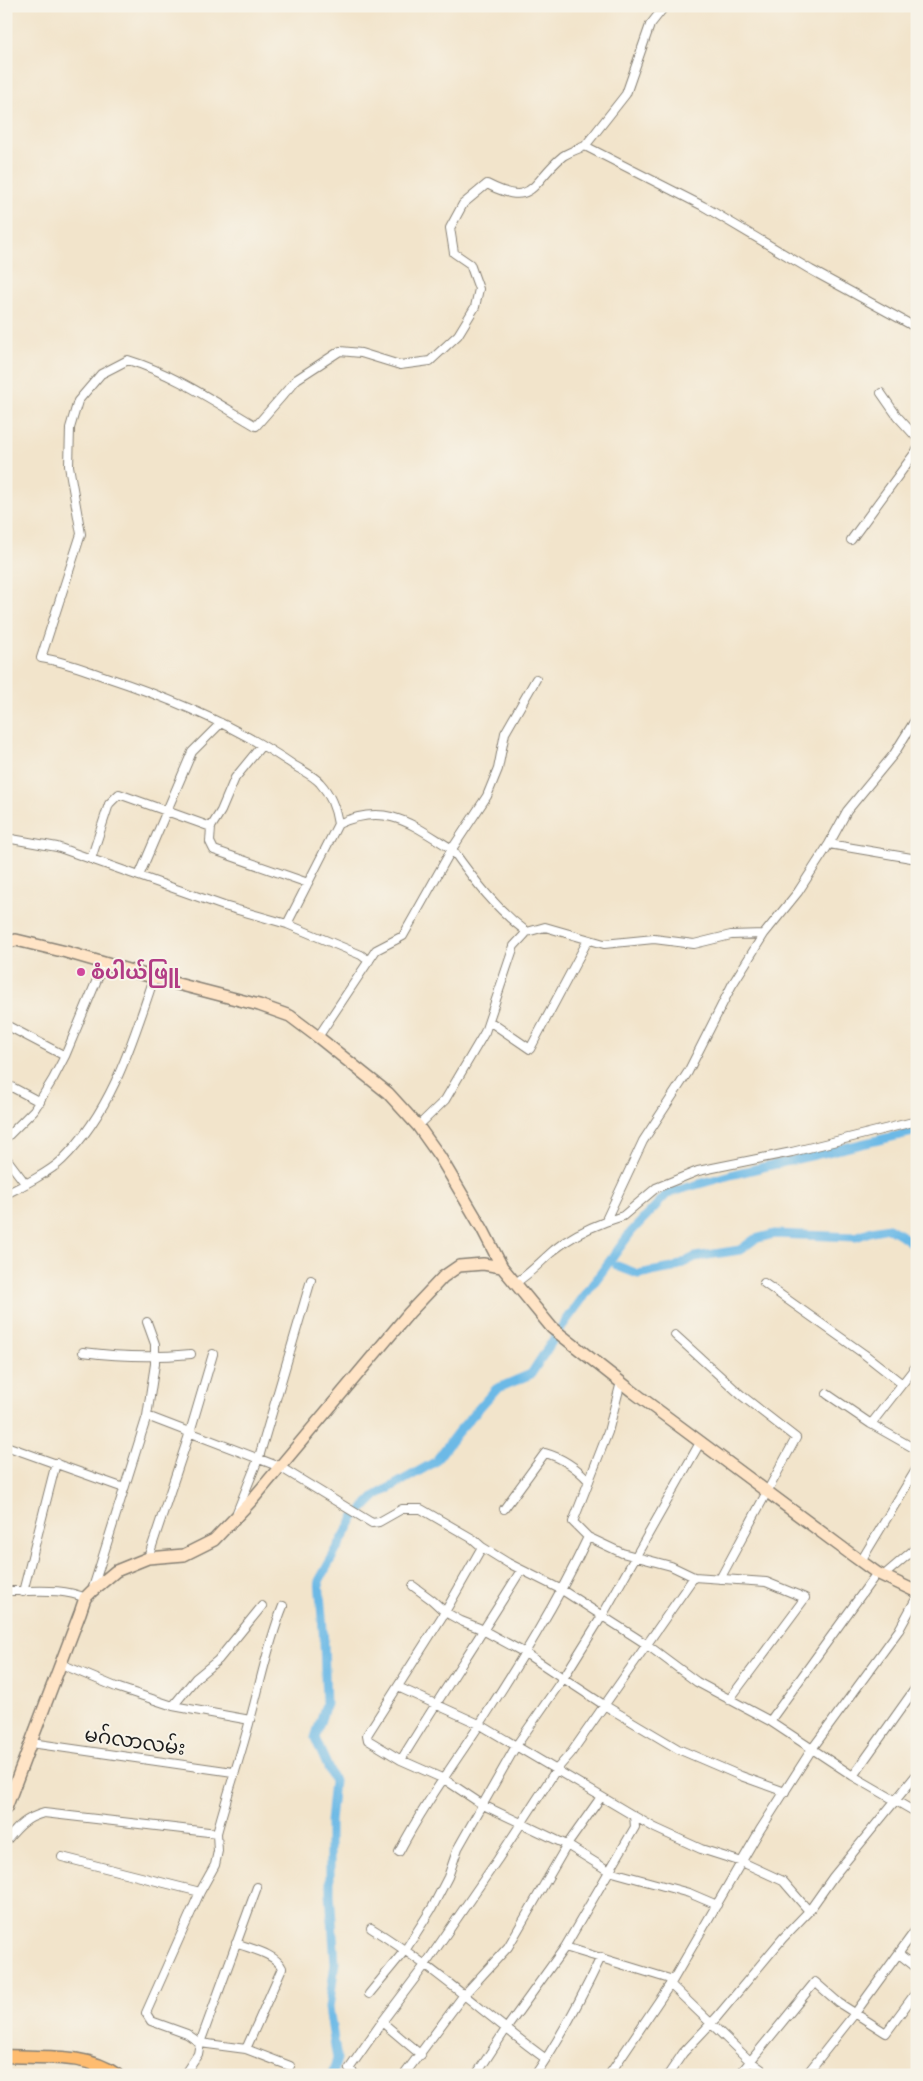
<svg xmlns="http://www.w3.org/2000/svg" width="923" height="2081" font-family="'Indie Flower','Noto Sans Myanmar',sans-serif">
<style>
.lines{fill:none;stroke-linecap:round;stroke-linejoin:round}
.canal{stroke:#6cb9e6;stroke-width:9}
.street-casing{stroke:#878074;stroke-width:10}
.secondary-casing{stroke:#878074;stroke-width:14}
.primary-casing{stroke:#878074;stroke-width:15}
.street{stroke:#fff;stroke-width:8}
.secondary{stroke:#ffe4c6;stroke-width:11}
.primary{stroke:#febc70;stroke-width:12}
.hotel-dot{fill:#d1479c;stroke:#f7f3e8;stroke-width:2}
.labels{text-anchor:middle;stroke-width:4;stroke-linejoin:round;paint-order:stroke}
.hotel-label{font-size:20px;font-weight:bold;fill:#b23c85;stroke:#f7f3e8;text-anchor:start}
.street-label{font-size:20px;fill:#1c1c1c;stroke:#f7f3e8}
</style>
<rect width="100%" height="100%" fill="#f7f3e8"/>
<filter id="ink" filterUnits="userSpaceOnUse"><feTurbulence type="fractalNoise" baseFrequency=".02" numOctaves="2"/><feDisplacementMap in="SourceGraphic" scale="10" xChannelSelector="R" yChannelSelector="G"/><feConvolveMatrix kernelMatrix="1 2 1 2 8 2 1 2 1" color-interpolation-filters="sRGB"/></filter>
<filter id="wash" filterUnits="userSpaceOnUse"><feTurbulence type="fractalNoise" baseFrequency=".0096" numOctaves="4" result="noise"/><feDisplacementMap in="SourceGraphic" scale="20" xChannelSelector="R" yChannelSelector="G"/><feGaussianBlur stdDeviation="1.12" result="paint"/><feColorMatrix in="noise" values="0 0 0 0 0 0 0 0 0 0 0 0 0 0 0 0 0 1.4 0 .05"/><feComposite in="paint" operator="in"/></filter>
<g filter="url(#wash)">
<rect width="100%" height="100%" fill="#f2e4cb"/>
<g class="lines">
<path class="canal" d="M 617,1266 L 638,1274 L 673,1268 L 695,1257 L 740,1250 L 755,1239 L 774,1234 L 856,1237 L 872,1231 L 889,1228 L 907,1239 L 917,1250
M 560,1329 L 631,1232 L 668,1193 L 734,1174 L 917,1131
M 332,2075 L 337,2059 L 329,2008 L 335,1963 L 330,1893 L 330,1822 L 334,1781 L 315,1738 L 326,1704 L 324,1642 L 319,1581 L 354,1518 L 377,1495 L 435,1462 L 457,1433 L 496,1389 L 531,1374 L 555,1337"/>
</g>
</g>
<g filter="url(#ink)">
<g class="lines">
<g class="street-casing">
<path id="street" d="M 665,6 L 650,25 L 626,94 L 585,146 L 703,206 L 811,270 L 917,328
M 881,393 L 897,416 L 917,438
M 851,540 L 917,450
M 536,679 L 505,733 L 498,769 L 487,796 L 452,849 C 411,824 387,802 338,824 C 336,810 330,794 320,783 C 314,776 303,771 295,766 C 237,726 173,699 106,677 C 85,670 64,661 41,658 L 81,534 L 69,466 L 70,428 L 78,401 L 101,374 L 128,360 C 174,374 215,402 256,426 L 297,379 L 340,351 L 361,353 L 400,365 L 430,361 L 458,335 L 475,307 L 479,289 L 470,264 L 454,253 L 450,228 L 463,204 L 487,184 C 535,209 531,182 563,156 C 569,152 578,149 585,146
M 211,827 L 210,842 L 214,850 L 308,883
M 6,838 L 57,847 L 224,906 L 287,924 L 361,955 L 369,961
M 829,844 L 917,859
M 91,859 L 109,804 L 119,794 L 211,827 L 221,811 L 235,778 L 262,745
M 139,876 L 192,752 L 221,723
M 287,924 L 338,824
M 489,1021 L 530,1049 L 588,940
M 6,1025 L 65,1056
M 318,1037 L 376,950 L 403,936 L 452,849 C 474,880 496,909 527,932
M 6,1084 L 40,1102
M 418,1126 L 445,1100 L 485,1032 L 514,946 L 527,932 L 545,927 L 604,944 L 654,939 L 694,944 L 731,935 L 764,934
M 6,1138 L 34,1110 L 53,1079 L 65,1056 L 104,963
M 6,1158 L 25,1183
M 6,1194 C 21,1187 51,1171 62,1160 C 112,1111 132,1043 154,978
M 605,1222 L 623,1216 L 656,1188 L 698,1171 L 792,1152 L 917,1121
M 515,1283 C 530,1274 540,1262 554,1250 C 570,1237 586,1229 605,1222 L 643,1141 L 688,1072 L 732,985 L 764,934 L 798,892 L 829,844 L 847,811 L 894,754 L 917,717
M 764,1283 L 864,1354 L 901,1383
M 675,1335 L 741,1395 L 796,1438 L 720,1579
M 83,1352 C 121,1357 153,1358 191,1354
M 621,1382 L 608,1432 L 573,1522 L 588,1537 L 622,1553 L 671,1566 L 694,1577 L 766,1582 L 805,1598 L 729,1700
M 827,1394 L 871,1424 L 917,1450
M 147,1416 L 280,1467 L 372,1523 L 379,1522 L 402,1509 L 421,1509 L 473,1539 L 482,1547 L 508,1563 L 562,1590 L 646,1644 L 697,1682 L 770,1721 L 853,1776 L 917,1813
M 871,1424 L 917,1365
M 6,1446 L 124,1488
M 504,1509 L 545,1453 C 563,1458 576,1467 589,1481
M 237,1512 L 259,1457 L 311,1280
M 482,1547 L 445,1612 L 367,1735 L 368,1740 L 401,1760 L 444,1779 L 483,1805 L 567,1845 L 609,1871 L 689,1893 L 717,1905
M 148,1558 L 190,1432 L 213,1354
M 861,1561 L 917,1468
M 883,1576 L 917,1547
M 413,1586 L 432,1600 L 445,1612 L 461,1621 L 479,1628 L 525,1653 L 604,1705 L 678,1749 L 741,1776 L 785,1792
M 6,1591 C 32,1592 61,1587 85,1598
M 92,1591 L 147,1416 L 155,1364 L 155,1344 L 147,1322
M 23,1592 L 56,1463
M 61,1664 L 116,1687 L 173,1706 L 250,1720
M 398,1687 L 479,1724 L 634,1816 L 635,1827 L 565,1947 L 506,2029 L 476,2075
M 173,1706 L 196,1678 L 218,1660 L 262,1606
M 770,1721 L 877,1573
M 31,1743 L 233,1772
M 401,1760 C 440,1696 482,1634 521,1570
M 853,1776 L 917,1686
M 634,1816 L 655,1828 L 701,1849 L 742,1862 L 783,1881 L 809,1911
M 217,1833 C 227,1795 240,1758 250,1720 C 261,1681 268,1643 283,1606
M 6,1841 C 18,1827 25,1818 44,1813 L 217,1833 L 218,1851 L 215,1865 L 200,1892 L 146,2013 L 151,2021 L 187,2034 L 200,2043 L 198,2054 L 184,2075
M 399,1852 C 422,1808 451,1768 478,1727 C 518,1665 557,1603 588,1537
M 62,1857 L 200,1892
M 257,1887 L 200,2043 L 246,2049 L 290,2066
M 371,1928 C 433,1966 487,2016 546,2059
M 236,1943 C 250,1949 275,1953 282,1968 L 246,2049
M 565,1947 L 673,1980
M 899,1954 L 917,1968
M 670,1984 L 750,2061 L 769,2075
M 369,1994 L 406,1949 L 432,1908 L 448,1877 L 458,1848 L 516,1746 L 564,1677 L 602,1616 L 701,1441
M 382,2022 L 421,2055
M 356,2075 L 349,2069 L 382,2022 L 425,1965 L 498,1859 L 556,1770 L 571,1753 L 694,1577
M 404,2075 L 463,1996 L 508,1947 L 567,1845 L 601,1797
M 535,2075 C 561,2038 582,1997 601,1957
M 609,2075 L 673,1980 L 760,1830 L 812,1749 L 899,1630 L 917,1597
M 668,2075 L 683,2053 L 717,2017 L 783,1938 L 809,1911 L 833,1877 L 917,1774
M 739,2075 L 815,1982 L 839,2003 L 886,2033 L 917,1991
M 806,2075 L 856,2012 L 917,1928"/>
</g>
<g class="secondary-casing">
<path id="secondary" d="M 6,943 L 16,940 L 66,952 L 166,981 L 259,1005 L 290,1016 L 318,1037 L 388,1093 L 418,1126 L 440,1157 L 483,1230 L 502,1267 L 552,1328 L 632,1391 L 848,1552 L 877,1573 L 917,1592
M 6,1808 L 80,1613 L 85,1598 L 92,1591 L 116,1571 L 148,1558 L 184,1555 L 214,1540 L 252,1500 L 409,1313 L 443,1277 L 459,1266 L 483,1264 L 502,1267"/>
</g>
<g class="primary-casing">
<path id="primary" d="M 6,2056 C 42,2058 87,2053 117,2075"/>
</g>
<use href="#street" class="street"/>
<use href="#secondary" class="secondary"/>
<use href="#primary" class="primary"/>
</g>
</g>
<circle class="hotel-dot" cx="81" cy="972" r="5"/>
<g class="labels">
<g class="hotel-label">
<text x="91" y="979">စံပါယ်ဖြူ</text>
</g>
<g class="street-label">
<text transform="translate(135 1741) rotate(8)" y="7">မဂ်လာလမ်း</text>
</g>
</g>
<rect width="923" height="2081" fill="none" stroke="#f7f3e8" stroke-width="25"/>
</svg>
